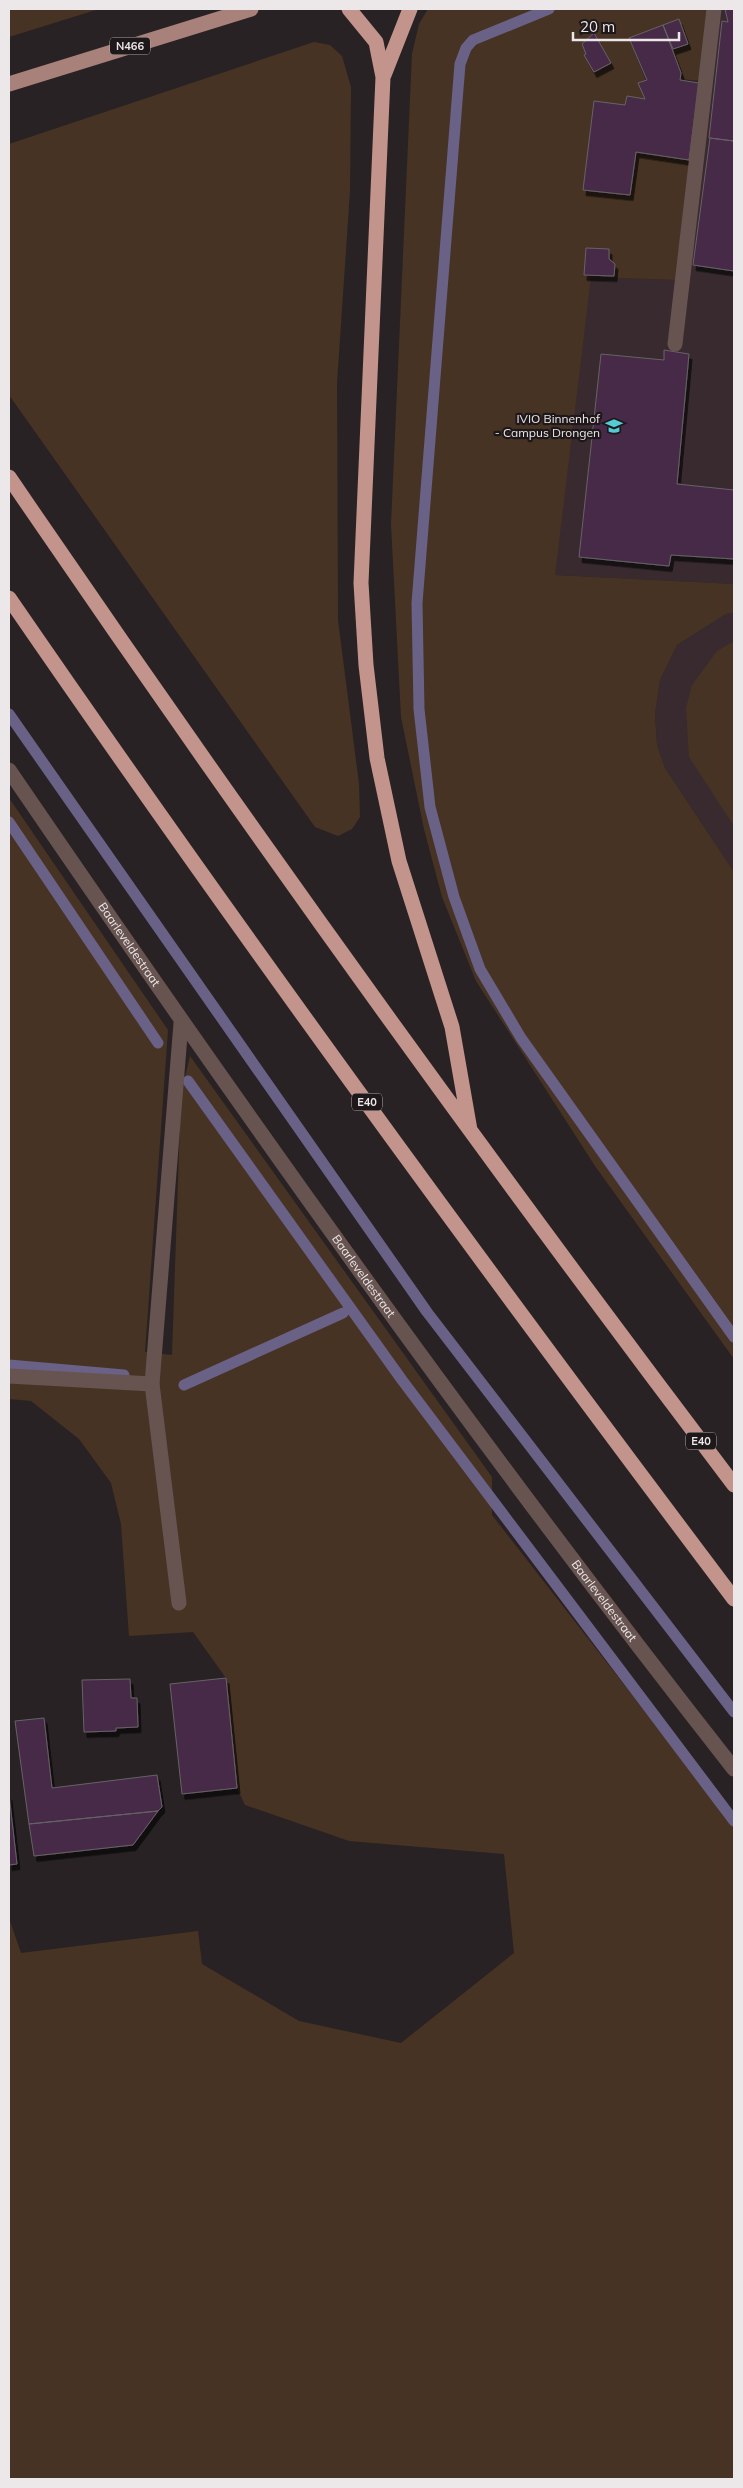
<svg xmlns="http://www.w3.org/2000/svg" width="743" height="2488" font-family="Mulish,sans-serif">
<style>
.built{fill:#382a2f}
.green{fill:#473323}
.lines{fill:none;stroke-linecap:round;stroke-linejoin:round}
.stream{stroke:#6a6187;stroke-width:11}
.building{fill:#462b46;stroke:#676267;filter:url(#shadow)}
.minor{stroke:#675350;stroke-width:15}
.major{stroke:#a9817b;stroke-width:15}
.highway{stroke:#c3948c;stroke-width:15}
.labels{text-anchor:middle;stroke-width:4.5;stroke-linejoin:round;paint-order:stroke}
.shield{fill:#1f181b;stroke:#aea9aa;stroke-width:1}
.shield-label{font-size:11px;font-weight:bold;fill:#ece7e8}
.poi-label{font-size:12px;fill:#ece7e8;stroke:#1f181b;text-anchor:end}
.street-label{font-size:12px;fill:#ece7e8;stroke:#1f181b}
</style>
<defs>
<filter id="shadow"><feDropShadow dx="3" dy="5.5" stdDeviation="0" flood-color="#0009"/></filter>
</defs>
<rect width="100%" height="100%" fill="#292224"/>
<path class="built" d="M 709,9 L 734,9 L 734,584 L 555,575 L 515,274 L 675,280 Z
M 734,613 L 734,872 L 665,768 L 657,745 L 655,714 L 660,680 L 677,645 L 726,614 Z"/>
<path class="green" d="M 9,9 L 99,9 L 9,37 Z
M 428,9 L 709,9 L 700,81 L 681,79 L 682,72 L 663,27 L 630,40 L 646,81 L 645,99 L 627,96 L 625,107 L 635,150 L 689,160 L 676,280 L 591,277 L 555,575 L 734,584 L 734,613 L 726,614 L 677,645 L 660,680 L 655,714 L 657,745 L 665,768 L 734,872 L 734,1359 L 595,1166 L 476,981 L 442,897 L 424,829 L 401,717 L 391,524 L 412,54 L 419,24 Z
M 314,42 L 330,45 L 342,56 L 351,87 L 350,191 L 337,383 L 338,620 L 359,784 L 360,817 L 352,829 L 338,836 L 315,827 L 9,395 L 9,144 Z
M 734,641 L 734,826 L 689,757 L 686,708 L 692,685 L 717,651 Z
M 9,798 L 168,1030 L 145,1352 L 172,1355 L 181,1094 L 190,1056 L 492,1477 L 492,1515 L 734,1826 L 734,2479 L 9,2479 L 9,1918 L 21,1953 L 198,1931 L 202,1964 L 299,2021 L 401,2043 L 514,1953 L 504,1854 L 349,1841 L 245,1805 L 237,1788 L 226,1678 L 193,1632 L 129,1636 L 121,1524 L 111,1483 L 79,1439 L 31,1401 L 9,1399 Z"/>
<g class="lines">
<path class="stream" d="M 549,9 L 473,40 L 466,48 L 460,64 L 417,603 L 419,709 L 430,807 L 454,897 L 480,969 L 521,1038 L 734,1337
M 9,714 L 427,1312 L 734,1712
M 9,822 L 158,1043
M 188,1081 L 402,1380 L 734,1821
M 9,1365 L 124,1375
M 184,1385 L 343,1313"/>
</g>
<path class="building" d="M 725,9 L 734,9 L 734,141 L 709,138 L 722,21 L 728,22 Z
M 679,19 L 688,44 L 673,49 L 663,25 Z
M 663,25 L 681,73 L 680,80 L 699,83 L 689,160 L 636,152 L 630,195 L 583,190 L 594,101 L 625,105 L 627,96 L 645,99 L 638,83 L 647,80 L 629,38 Z
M 594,33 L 611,63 L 594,72 L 584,55 L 586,54 L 582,44 Z
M 710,138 L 734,141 L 734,271 L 693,265 Z
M 586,248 L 609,249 L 609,259 L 615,264 L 614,276 L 584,275 Z
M 664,350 L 689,354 L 677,484 L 734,490 L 734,559 L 671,555 L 669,566 L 579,557 L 601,354 L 664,360 Z
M 226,1678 L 237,1788 L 182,1794 L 170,1684 Z
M 130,1679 L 131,1698 L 137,1698 L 138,1727 L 116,1728 L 116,1731 L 84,1732 L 82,1680 Z
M 44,1718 L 52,1788 L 157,1775 L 162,1807 L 158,1811 L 29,1824 L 15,1721 Z
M 9,1795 L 17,1864 L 9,1865 Z
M 158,1811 L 133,1845 L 34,1856 L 29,1824 Z"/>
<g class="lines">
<g class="minor">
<path d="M 675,344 L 714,9"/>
<path id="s1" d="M 9,770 C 241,1110 480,1446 734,1769"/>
<path d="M 9,1376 L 152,1384"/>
<path d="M 179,1603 L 152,1384 L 181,1023"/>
</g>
<path class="major" d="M 9,84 L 251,9"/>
<path class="highway" d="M 349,9 L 376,42 L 383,77 L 361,583 L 366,665 L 377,758 L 399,861 L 452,1027 L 470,1130
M 384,75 L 410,9
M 9,477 C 242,819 484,1155 734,1485
M 9,598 C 242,937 486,1270 734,1599"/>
</g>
<defs>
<g id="school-bare" transform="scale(1.35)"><path d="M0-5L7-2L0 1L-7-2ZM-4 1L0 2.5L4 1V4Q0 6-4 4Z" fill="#52ccd5" stroke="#1f181b" stroke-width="2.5" paint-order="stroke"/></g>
</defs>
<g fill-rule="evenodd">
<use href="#school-bare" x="614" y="426"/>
</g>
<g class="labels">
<g class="shield">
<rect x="110" y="37.5" width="40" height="17" rx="4"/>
<rect x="352" y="1093.5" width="30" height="17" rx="4"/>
<rect x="686" y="1432.5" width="30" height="17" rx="4"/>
</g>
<g class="shield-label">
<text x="130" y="50">N466</text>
<text x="367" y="1106">E40</text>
<text x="701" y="1445">E40</text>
</g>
<g class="poi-label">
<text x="600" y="423">IVIO Binnenhof<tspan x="600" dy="14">- Campus Drongen</tspan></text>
</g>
<g class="street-label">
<text dy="4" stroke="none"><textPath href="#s1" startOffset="212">Baarleveldestraat</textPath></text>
<text dy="4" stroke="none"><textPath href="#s1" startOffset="618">Baarleveldestraat</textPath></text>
<text dy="4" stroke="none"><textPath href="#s1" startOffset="1022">Baarleveldestraat</textPath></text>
</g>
</g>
<rect width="743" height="2488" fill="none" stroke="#ece7e8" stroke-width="20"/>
<path d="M573 32v8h106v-8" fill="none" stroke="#ece7e8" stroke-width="2.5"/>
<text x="580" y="32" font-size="15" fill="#ece7e8" stroke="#1f181b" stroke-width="4" paint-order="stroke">20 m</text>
</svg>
